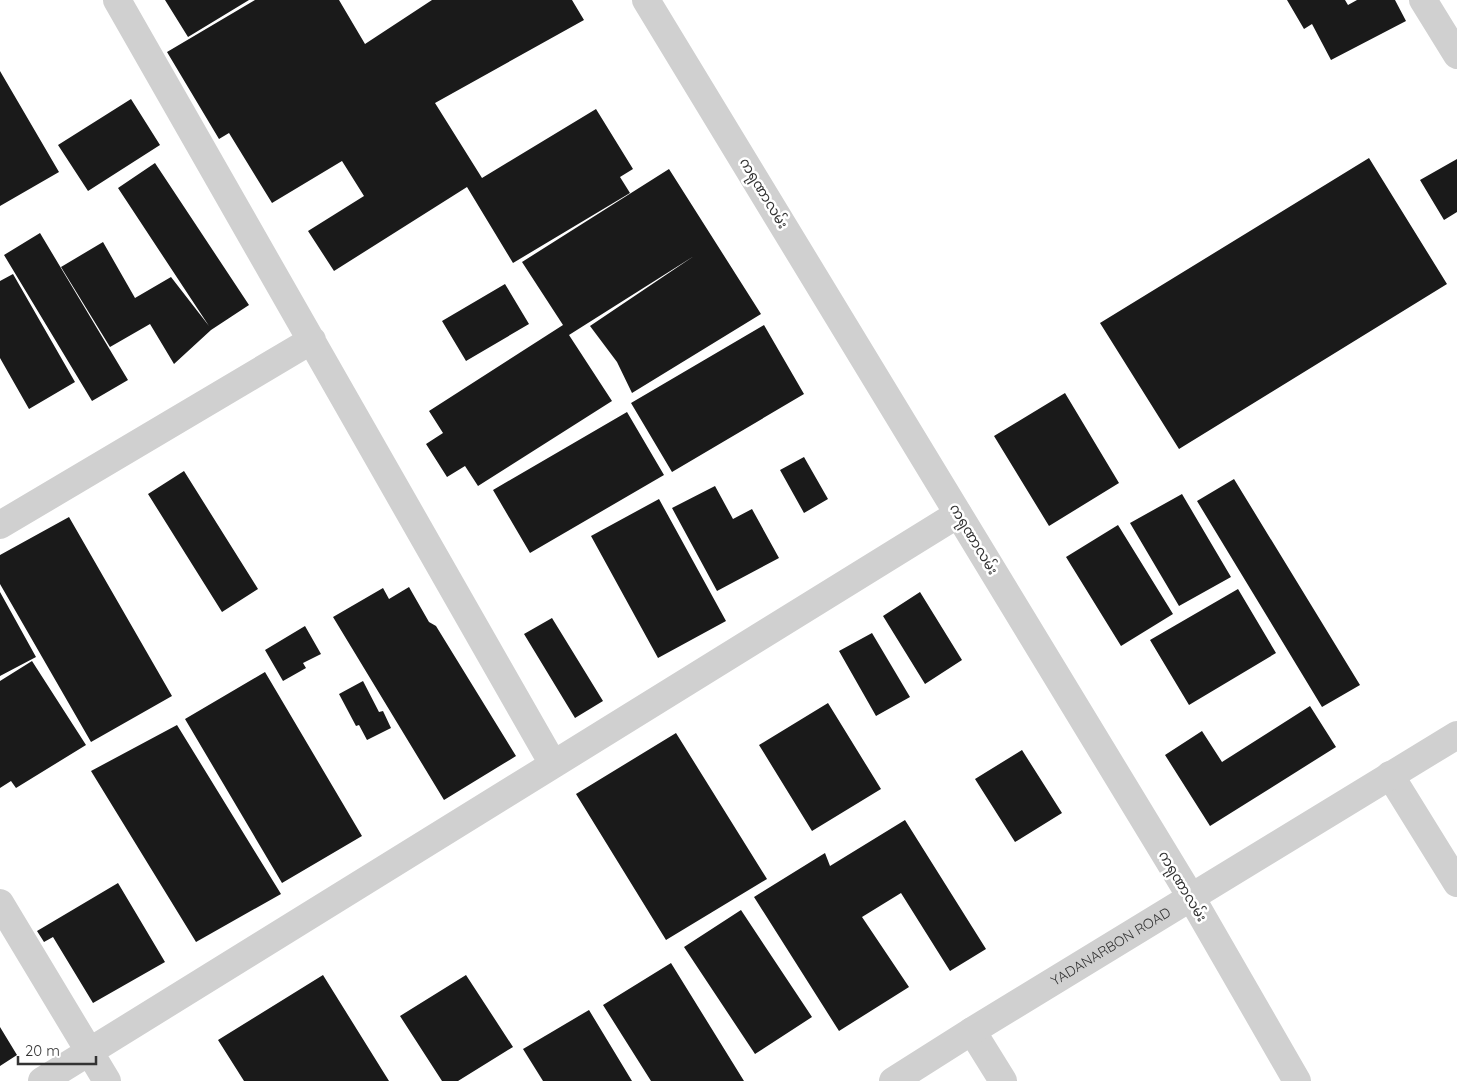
<svg xmlns="http://www.w3.org/2000/svg" width="1457" height="1081" font-family="Quicksand,'Noto Sans Myanmar',sans-serif">
<style>
.building{fill:#1a1a1a}
.lines{fill:none;stroke-linecap:round;stroke-linejoin:round}
.minor{stroke:#d0d0d0;stroke-width:28}
.tertiary{stroke:#d0d0d0;stroke-width:28}
.labels{text-anchor:middle;stroke-width:5;stroke-linejoin:round;paint-order:stroke}
.street-label{font-size:14px;fill:#333;stroke:#fff}
</style>
<rect width="100%" height="100%" fill="#fff"/>
<path class="building" d="M 165,0 L 249,0 L 188,37 Z
M 255,0 L 339,0 L 365,44 L 432,0 L 572,0 L 584,20 L 435,103 L 482,178 L 596,109 L 633,169 L 620,177 L 630,193 L 513,263 L 467,187 L 334,271 L 308,231 L 364,196 L 342,161 L 272,203 L 229,133 L 219,139 L 167,52 Z
M 1287,0 L 1345,0 L 1348,5 L 1357,0 L 1395,0 L 1406,21 L 1331,60 L 1312,24 L 1304,29 Z
M 0,71 L 59,172 L 0,206 Z
M 131,99 L 160,145 L 88,191 L 58,145 Z
M 1369,158 L 1447,284 L 1179,449 L 1100,323 Z
M 1457,159 L 1457,212 L 1444,220 L 1420,180 Z
M 155,163 L 249,305 L 211,330 L 174,364 L 150,324 L 110,347 L 61,267 L 103,242 L 135,298 L 171,277 L 209,326 L 118,188 Z
M 669,169 L 761,314 L 632,393 L 617,362 L 590,326 L 694,256 L 569,335 L 612,401 L 478,486 L 465,466 L 447,477 L 426,444 L 443,433 L 429,411 L 563,325 L 522,262 Z
M 40,233 L 128,380 L 92,401 L 4,255 Z
M 13,274 L 75,382 L 29,409 L 0,358 L 0,281 Z
M 505,284 L 529,324 L 466,361 L 442,321 Z
M 764,325 L 804,394 L 672,472 L 631,403 Z
M 1065,393 L 1119,483 L 1049,526 L 994,436 Z
M 627,412 L 664,475 L 530,553 L 493,490 Z
M 804,457 L 828,499 L 804,513 L 780,470 Z
M 184,471 L 258,589 L 222,612 L 148,494 Z
M 1234,479 L 1360,685 L 1322,707 L 1197,501 Z
M 715,486 L 733,519 L 752,509 L 779,558 L 717,591 L 672,508 Z
M 1182,494 L 1231,577 L 1179,606 L 1130,523 Z
M 659,499 L 726,621 L 658,658 L 591,536 Z
M 69,517 L 172,696 L 91,742 L 0,584 L 0,555 Z
M 1118,525 L 1173,614 L 1121,646 L 1066,557 Z
M 409,587 L 429,622 L 436,626 L 516,756 L 444,800 L 333,617 L 383,588 L 389,599 Z
M 1238,589 L 1276,653 L 1189,705 L 1150,640 Z
M 0,592 L 36,657 L 0,676 Z
M 920,592 L 962,660 L 925,684 L 883,616 Z
M 552,618 L 603,701 L 575,718 L 524,634 Z
M 305,626 L 321,654 L 303,663 L 306,668 L 283,681 L 265,650 Z
M 872,633 L 910,697 L 876,716 L 839,651 Z
M 32,661 L 86,745 L 16,788 L 11,781 L 0,788 L 0,681 Z
M 265,672 L 362,836 L 282,883 L 185,719 Z
M 363,681 L 379,712 L 383,711 L 391,728 L 367,740 L 359,725 L 356,726 L 339,694 Z
M 828,703 L 881,789 L 812,831 L 759,745 Z
M 1310,706 L 1336,747 L 1210,826 L 1165,755 L 1202,731 L 1222,762 Z
M 177,725 L 281,894 L 196,942 L 91,771 Z
M 676,733 L 767,879 L 666,940 L 576,794 Z
M 1022,750 L 1062,813 L 1015,842 L 975,779 Z
M 905,820 L 986,949 L 950,971 L 901,893 L 862,917 L 909,987 L 839,1031 L 754,897 L 825,853 L 830,866 Z
M 118,883 L 165,962 L 93,1003 L 53,937 L 44,942 L 37,931 Z
M 741,910 L 812,1017 L 755,1054 L 684,947 Z
M 671,963 L 744,1081 L 651,1081 L 603,1005 Z
M 323,975 L 389,1081 L 244,1081 L 218,1040 Z
M 466,975 L 513,1047 L 458,1081 L 442,1081 L 400,1016 Z
M 589,1010 L 632,1081 L 543,1081 L 523,1049 Z
M 0,1027 L 17,1055 L 0,1066 Z"/>
<g class="lines">
<path class="minor" d="M 117,0 L 553,764
M 1423,0 L 1457,55
M 0,525 L 312,340
M 1390,775 L 1457,883
M 0,903 L 107,1081
M 972,1031 L 1003,1081
M 42,1081 L 958,514"/>
<g class="tertiary">
<path d="M 646,0 L 1191,897 L 1297,1081"/>
<path id="s1" d="M 893,1081 L 972,1031 L 1457,735"/>
</g>
</g>
<g class="labels">
<g class="street-label">
<text transform="translate(764 193) rotate(59)" y="5">ကရုဏာလမ်း</text>
<text transform="translate(974 539) rotate(59)" y="5">ကရုဏာလမ်း</text>
<text transform="translate(1183 886) rotate(59)" y="5">ကရုဏာလမ်း</text>
<text dy="5" stroke="none"><textPath href="#s1" startOffset="256">YADANARBON ROAD</textPath></text>
</g>
</g>
<path d="M18 1056v8h78v-8" fill="none" stroke="#333333" stroke-width="2.5"/>
<text x="25" y="1056" font-size="15" fill="#333333" stroke="#ffffff" stroke-width="4" paint-order="stroke">20 m</text>
</svg>
